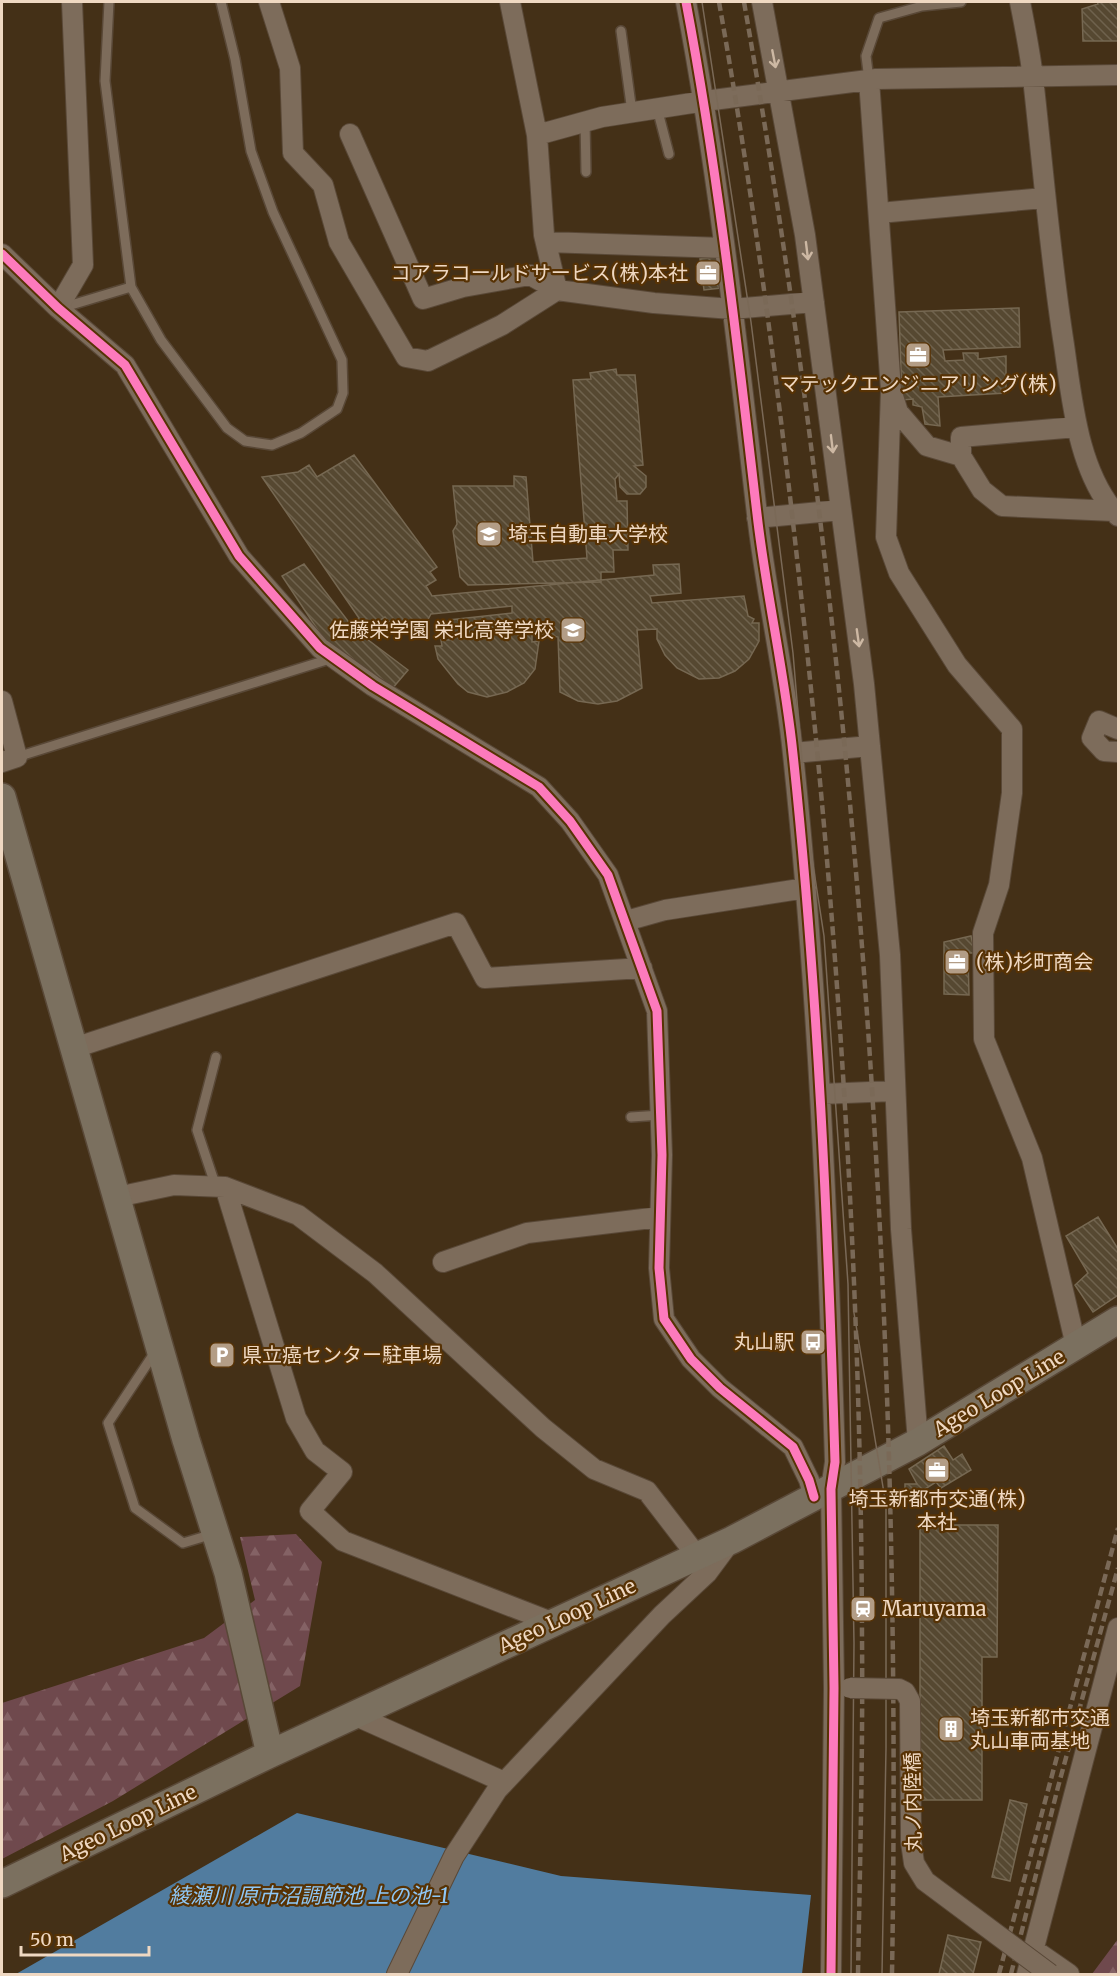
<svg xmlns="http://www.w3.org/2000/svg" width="1120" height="1976" font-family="Merriweather,'Noto Sans JP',serif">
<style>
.forest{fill:url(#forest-firs)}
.water{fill:#517c9f}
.building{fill:url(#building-back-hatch);stroke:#766852;stroke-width:1.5}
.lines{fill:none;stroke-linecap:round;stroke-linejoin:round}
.lane-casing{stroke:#594837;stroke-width:12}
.street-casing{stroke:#594837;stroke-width:22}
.secondary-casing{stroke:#594837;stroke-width:30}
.lane{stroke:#7d6c5b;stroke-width:9}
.street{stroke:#7d6c5b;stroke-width:20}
.secondary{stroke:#7b705f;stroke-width:27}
.tram{stroke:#7a6957;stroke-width:1.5}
.rail{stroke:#7a6957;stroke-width:4.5;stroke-dasharray:9 4.5;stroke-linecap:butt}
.street-bridge-casing{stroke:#594837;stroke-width:22;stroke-linecap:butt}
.street-bridge{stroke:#7d6c5b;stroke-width:20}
.cycleway-casing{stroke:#573204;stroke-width:13}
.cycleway{stroke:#fd7abc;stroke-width:9}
.oneway{stroke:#cdb8a3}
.labels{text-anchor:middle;stroke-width:4.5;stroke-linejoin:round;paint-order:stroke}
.poi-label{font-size:20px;fill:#efd8c2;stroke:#573204;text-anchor:start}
.street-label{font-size:20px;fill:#efd8c2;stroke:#573204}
.water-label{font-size:21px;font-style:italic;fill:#8ec7f6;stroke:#573204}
</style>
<defs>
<pattern id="forest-firs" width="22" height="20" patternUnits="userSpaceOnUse" patternTransform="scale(1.5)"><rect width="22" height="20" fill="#6f494d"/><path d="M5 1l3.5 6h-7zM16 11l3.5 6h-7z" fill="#846265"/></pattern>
<pattern id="building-back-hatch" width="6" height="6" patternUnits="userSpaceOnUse" patternTransform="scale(1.5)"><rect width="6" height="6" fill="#564831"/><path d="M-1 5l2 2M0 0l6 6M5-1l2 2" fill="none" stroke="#6f624d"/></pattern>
</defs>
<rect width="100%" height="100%" fill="#443017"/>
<path class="forest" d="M 296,1534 L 322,1562 L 300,1686 L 113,1801 L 2,1859 L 2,1703 L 204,1638 L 255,1600 L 240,1537 Z
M 1118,1939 L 1118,1974 L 1092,1974 Z"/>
<path class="water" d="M 297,1813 L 561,1876 L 811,1895 L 802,1974 L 16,1974 Z"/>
<path class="building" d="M 1097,2 L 1118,2 L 1118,41 L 1083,41 L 1082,9 L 1098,4 Z
M 717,257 L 721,288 L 704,290 L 700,259 Z
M 1019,308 L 1020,347 L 943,350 L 945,361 L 964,360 L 963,353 L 978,353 L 978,359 L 1006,356 L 1006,393 L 938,397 L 940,426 L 925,424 L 922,407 L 913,405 L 913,399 L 902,400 L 899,312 Z
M 616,369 L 617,375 L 635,375 L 643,465 L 634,466 L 646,476 L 646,487 L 640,494 L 627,494 L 620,487 L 619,474 L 615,479 L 617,501 L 627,501 L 628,550 L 613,550 L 614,572 L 601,572 L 601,582 L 468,585 L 460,577 L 453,531 L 457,524 L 453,486 L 514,486 L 514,476 L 526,477 L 533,562 L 587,558 L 573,380 L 591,379 L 590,373 Z
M 354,455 L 437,567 L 430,572 L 436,580 L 426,586 L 432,596 L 654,575 L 653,565 L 679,564 L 681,593 L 650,596 L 652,603 L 744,596 L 748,616 L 754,619 L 752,623 L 759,623 L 759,641 L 749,659 L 735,671 L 719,678 L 699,679 L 677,668 L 665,655 L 657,639 L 657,629 L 637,630 L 642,688 L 617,701 L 598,704 L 578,701 L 560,692 L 558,637 L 532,632 L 532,642 L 539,641 L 535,669 L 524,683 L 507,692 L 487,697 L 468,692 L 458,684 L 438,659 L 435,646 L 442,646 L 441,640 L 449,640 L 449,620 L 512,613 L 512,606 L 431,614 L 426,623 L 418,627 L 409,628 L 400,635 L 385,617 L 359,633 L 408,670 L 391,690 L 331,650 L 282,576 L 304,564 L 351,625 L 359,618 L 262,477 L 298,472 L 309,465 L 317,477 Z
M 971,936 L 975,953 L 968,953 L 969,995 L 944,994 L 944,942 Z
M 1098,1217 L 1118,1249 L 1118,1295 L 1093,1312 L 1075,1285 L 1088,1273 L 1066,1236 Z
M 944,1446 L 953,1460 L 962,1454 L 971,1470 L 941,1488 L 936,1482 L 922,1491 L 905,1489 L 905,1484 L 917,1484 L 909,1469 Z
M 920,1525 L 998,1525 L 997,1657 L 982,1657 L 982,1800 L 920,1800 Z
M 1010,1800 L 1027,1804 L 1010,1881 L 992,1877 Z
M 948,1935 L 981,1942 L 973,1974 L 939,1974 Z"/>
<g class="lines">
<g class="lane-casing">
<path id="lane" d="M 621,31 L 632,112
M 869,80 L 866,56 L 879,18 L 922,6 L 961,2
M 657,108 L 669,154
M 585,122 L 586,172
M 131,287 L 161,340 L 227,428 L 245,441 L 272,445 L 301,433 L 337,409 L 343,393 L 342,360 L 273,212 L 251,151 L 235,59 L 221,2
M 61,308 L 131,287 L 105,81 L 109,2
M 17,757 L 333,658
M 216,1057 L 197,1130 L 216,1187
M 631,1117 L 661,1115
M 155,1352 L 108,1423 L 135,1508 L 183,1543 L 213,1534"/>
</g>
<g class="street-casing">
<path id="street" d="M 269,2 L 290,68 L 293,153 L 323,185 L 339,242 L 406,357 L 428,361 L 502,325 L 557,290 L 654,303 L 732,309 L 814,302
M 510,2 L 537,135 L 544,235 L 557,290
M 686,2 C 718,171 737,342 757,514 C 766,594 785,674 793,754 C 818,990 828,1225 835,1462 L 831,1489 L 834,1688 L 831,1974
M 762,2 L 805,235 L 864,684 L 890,955 L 901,1229 L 918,1442
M 1020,2 C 1025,27 1030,52 1033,78 C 1043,167 1050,256 1064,345 C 1072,400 1078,473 1118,516
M 869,80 L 891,390 L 898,412 L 927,446 L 961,456
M 350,134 L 423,299 L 463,287 L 530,275 L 557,290
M 537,135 L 602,117 L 705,101 L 876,79 L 1118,75
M 890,212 L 1044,198
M 546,242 L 724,248
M 2,254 L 58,308 L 125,365 L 239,556 L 320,648 L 373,686 L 539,787 L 570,821 L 608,875 L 657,1011 L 662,1155 L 659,1268 L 664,1319 L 691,1359 L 720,1388 L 793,1447 L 809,1480 L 814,1497
M 58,308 L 83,265 L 72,2
M 891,390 L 886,537 L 899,573 L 957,665 L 1012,729 L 1012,793 L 999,885 L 983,933 L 984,1039 L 1032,1158 L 1076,1346
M 1077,427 L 961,437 L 961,456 L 982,490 L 1002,506 L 1114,511
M 757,518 L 841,510
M 2,701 L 17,757 L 2,762
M 1118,729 L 1099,721 L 1092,738 L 1104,751 L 1118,752
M 793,753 L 870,746
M 626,921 L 665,910 L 806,888
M 74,1048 L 456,923 L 485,978 L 642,968
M 821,1094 L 894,1091
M 225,1187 L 296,1418 L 315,1451 L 342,1472 L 310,1511 L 343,1541 L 554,1623
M 117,1197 L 174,1185 L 225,1187 L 298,1215 L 375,1273 L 543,1428 L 594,1469 L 647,1491 L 697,1556
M 443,1262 L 527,1233 L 660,1217
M 354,1715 L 504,1782
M 1033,1949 L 1069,1974
M 397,1974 L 454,1856 L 497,1790 L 662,1615 L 707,1573 L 730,1542
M 1027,1974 L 1118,1628"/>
</g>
<g class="secondary-casing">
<path id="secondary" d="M 2,797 L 186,1440 L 228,1573 L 270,1754
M 2,1884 L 270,1754 L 732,1540 L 918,1442 L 1118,1320"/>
</g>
<use href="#lane" class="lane"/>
<use href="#street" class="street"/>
<use href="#secondary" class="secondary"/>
<path class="tram" d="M 702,2 L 751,322 L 793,653 L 808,832 L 824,936 L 848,1284 L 854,1643 L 851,1974
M 854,1313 L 886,1505 L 886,1748 L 882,1974"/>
<path class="rail" d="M 719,2 C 755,204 781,408 803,613 C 840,953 861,1294 862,1636 C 863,1749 860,1862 858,1974
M 744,2 C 858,653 903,1314 892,1974
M 999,1974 L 1118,1528
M 1011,1974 L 1058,1787 L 1118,1568"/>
<g class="street-bridge-casing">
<path id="street-bridge" d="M 850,1688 L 899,1689 L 905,1692 L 910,1701 L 911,1842 L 914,1863 L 925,1881 L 1050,1974"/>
</g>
<use href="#street-bridge" class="street-bridge"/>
<g class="cycleway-casing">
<path id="cycleway" d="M 686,2 C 718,171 737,342 757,514 C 766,594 785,674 793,754 C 818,990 828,1225 835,1462 L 831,1489 L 834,1688 L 831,1974
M 2,254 L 58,308 L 125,365 L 239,556 L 320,648 L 373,686 L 539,787 L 570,821 L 608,875 L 657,1011 L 662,1155 L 659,1268 L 664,1319 L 691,1359 L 720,1388 L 793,1447 L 809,1480 L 814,1497"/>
</g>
<use href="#cycleway" class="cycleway"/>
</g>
<defs><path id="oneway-shaft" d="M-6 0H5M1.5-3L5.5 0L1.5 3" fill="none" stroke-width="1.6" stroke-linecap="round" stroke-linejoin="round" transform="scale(1.5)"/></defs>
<g class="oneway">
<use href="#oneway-shaft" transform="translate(774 59) rotate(79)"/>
<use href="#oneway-shaft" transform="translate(807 251) rotate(83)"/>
<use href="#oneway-shaft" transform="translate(832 444) rotate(83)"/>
<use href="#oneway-shaft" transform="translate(858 638) rotate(82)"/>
</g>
<defs>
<g id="office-square" transform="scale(1.35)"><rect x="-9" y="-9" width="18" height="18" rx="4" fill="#b39d86" stroke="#573204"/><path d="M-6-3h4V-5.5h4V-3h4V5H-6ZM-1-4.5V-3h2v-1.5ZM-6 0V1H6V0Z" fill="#fff"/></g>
<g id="university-square" transform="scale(1.35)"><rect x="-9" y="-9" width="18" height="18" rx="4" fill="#b39d86" stroke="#573204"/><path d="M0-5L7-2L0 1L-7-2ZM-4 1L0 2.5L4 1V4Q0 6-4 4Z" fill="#fff"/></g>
<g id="school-square" transform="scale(1.35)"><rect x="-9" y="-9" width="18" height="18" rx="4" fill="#b39d86" stroke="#573204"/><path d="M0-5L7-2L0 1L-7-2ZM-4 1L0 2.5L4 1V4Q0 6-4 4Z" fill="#fff"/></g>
<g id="bus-square" transform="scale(1.35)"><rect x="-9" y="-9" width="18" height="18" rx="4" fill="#b39d86" stroke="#573204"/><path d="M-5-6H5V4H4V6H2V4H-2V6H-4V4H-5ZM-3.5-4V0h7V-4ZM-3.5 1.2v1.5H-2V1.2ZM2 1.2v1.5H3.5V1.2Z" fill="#fff"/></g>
<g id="parking-square" transform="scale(1.35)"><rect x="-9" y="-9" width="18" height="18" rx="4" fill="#b39d86" stroke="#573204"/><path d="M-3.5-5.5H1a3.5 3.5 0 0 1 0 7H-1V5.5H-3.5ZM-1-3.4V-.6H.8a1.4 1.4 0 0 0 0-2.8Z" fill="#fff"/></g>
<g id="station-square" transform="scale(1.35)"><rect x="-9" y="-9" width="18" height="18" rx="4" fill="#b39d86" stroke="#573204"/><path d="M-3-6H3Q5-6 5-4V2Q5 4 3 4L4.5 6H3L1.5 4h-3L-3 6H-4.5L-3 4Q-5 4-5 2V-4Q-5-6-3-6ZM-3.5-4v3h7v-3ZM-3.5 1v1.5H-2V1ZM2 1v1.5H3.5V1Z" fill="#fff"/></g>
<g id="building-square" transform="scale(1.35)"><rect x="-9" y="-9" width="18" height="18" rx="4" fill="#b39d86" stroke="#573204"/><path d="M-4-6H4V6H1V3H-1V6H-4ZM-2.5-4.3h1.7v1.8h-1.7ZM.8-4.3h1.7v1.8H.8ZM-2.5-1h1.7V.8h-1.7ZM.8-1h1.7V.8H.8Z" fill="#fff"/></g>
</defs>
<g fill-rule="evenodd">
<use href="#office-square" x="708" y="273"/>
<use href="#office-square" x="918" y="355"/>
<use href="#university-square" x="489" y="534"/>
<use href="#school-square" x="573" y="630"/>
<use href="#office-square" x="957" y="962"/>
<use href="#bus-square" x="813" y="1342"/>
<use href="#parking-square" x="222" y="1355"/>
<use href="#office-square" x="937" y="1470"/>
<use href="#station-square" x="863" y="1609"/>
<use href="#building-square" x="951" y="1729"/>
</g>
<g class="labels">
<g class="poi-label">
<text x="688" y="280" text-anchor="end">コアラコールドサービス(株)本社</text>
<text x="918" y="391" text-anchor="middle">マテックエンジニアリング(株)</text>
<text x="508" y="541">埼玉自動車大学校</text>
<text x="554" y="637" text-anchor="end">佐藤栄学園 栄北高等学校</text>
<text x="976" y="969">(株)杉町商会</text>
<text x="794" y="1349" text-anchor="end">丸山駅</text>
<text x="242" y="1362">県立癌センター駐車場</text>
<text x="937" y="1506" text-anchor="middle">埼玉新都市交通(株)<tspan x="937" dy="23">本社</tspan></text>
<text x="882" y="1616">Maruyama</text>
<text x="970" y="1725">埼玉新都市交通<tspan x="970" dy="23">丸山車両基地</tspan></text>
</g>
<g class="street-label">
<text transform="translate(999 1393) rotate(-31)" y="7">Ageo Loop Line</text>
<text transform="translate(567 1616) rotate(-25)" y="7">Ageo Loop Line</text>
<text transform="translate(913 1802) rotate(-91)" y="7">丸ノ内陸橋</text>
<text transform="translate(128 1823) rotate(-26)" y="7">Ageo Loop Line</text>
</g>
<g class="water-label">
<text x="309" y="1903">綾瀬川 原市沼調節池 上の池-1</text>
</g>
</g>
<rect width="1120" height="1976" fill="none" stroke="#efd8c2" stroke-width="6"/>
<path d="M21 1946v9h128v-9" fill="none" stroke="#efd8c2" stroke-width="3"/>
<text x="30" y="1946" font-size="18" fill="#efd8c2" stroke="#573204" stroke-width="4.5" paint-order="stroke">50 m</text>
</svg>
